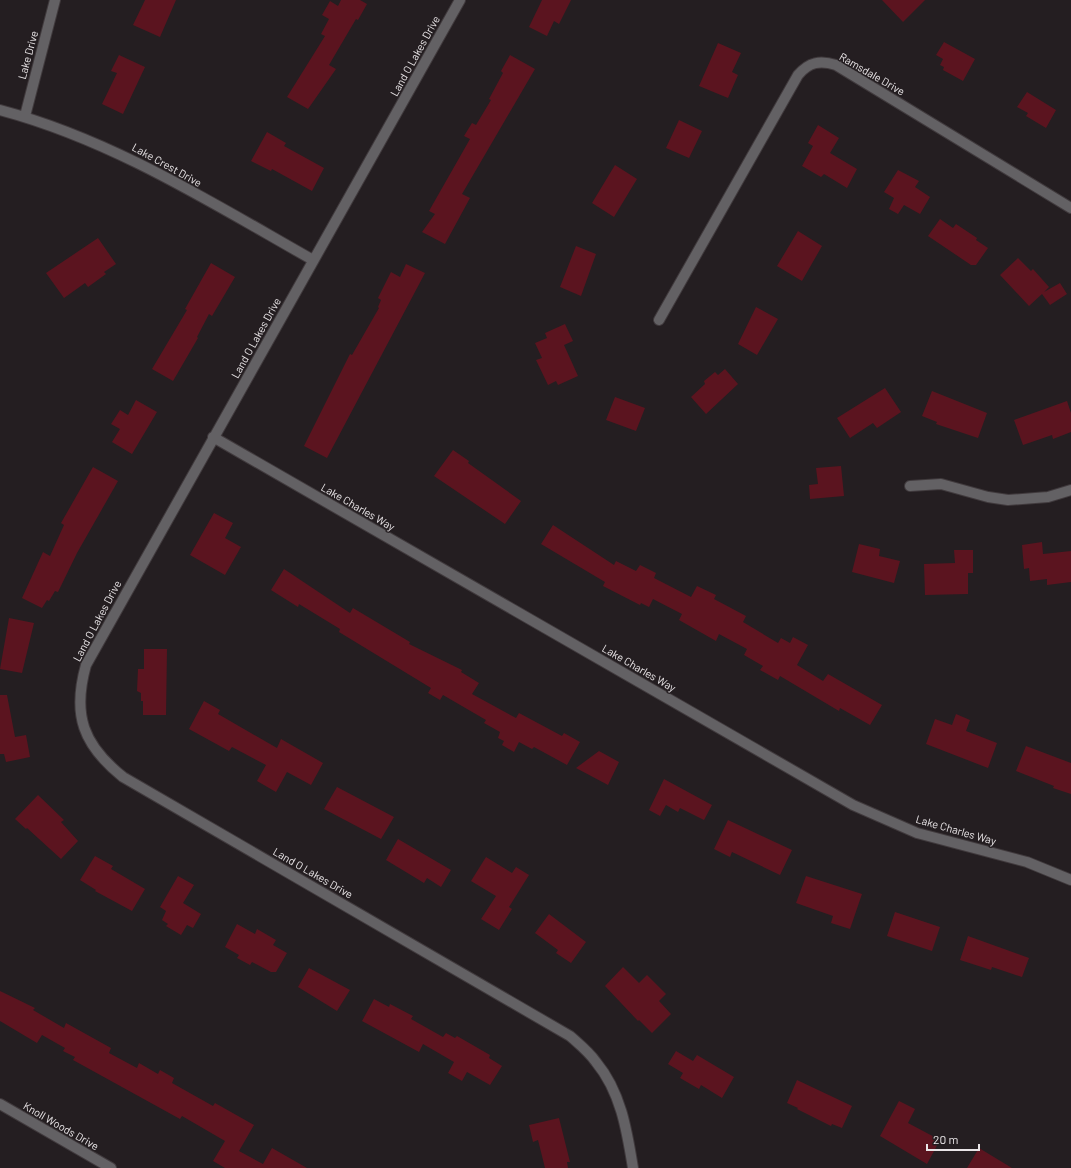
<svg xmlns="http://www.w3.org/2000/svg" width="1071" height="1168" font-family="Barlow,sans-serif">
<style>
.building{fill:#5b141f}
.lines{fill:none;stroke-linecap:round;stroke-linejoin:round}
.street-casing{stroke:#403a3d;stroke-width:12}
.street{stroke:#636164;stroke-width:10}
.labels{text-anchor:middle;stroke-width:3;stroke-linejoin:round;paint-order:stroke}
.street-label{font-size:11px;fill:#e9e5e7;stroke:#241e21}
</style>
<rect width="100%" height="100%" fill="#241e21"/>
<path class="building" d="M 145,0 L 176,0 L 160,37 L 133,25 Z
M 341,0 L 360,0 L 367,4 L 358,20 L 356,19 L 329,65 L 336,69 L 308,109 L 287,97 L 325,36 L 321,34 L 329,19 L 322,15 L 330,1 L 338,6 Z
M 542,0 L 571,0 L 559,24 L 554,21 L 547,36 L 529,27 Z
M 882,0 L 925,0 L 903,22 Z
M 944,42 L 975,59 L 963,81 L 943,70 L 944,67 L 940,65 L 943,59 L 936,55 Z
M 718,43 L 741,53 L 732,72 L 738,75 L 728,98 L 699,86 Z
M 119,55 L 145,67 L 123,114 L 102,104 L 117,73 L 111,71 Z
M 510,55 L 535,69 L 462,194 L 470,198 L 445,244 L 422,232 L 435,214 L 429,211 L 470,139 L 464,136 L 472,123 L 476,125 L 491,100 L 489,99 L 503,73 L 501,71 Z
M 1027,92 L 1056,110 L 1046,128 L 1026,116 L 1028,113 L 1017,107 Z
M 679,120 L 702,131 L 689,158 L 666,148 Z
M 818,125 L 839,138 L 830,153 L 857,169 L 847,188 L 824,174 L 821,177 L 802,166 L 813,146 L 808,143 Z
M 267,132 L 286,143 L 284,146 L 324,168 L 312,191 L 272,169 L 271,171 L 251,161 Z
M 615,165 L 637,179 L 614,217 L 592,203 Z
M 898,170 L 919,181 L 915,187 L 930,197 L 920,214 L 904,205 L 898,214 L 889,209 L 894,198 L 884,192 Z
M 940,219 L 953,228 L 956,224 L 977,238 L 976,240 L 988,248 L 976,265 L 971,265 L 928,236 Z
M 798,231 L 822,246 L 802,281 L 777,266 Z
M 98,238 L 116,264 L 104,272 L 106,274 L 88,287 L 85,283 L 64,298 L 46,273 Z
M 576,246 L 596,254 L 581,296 L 560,287 Z
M 1018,258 L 1031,271 L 1033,269 L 1049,287 L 1044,292 L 1060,283 L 1067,294 L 1050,305 L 1042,294 L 1029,306 L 1000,275 Z
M 211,263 L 235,277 L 212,316 L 209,314 L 197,337 L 198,338 L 173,381 L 152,369 L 187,310 L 185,309 Z
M 406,264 L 425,273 L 327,458 L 304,446 L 350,354 L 352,355 L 379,308 L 378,307 L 381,300 L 378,298 L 391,272 L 400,277 Z
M 756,307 L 778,319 L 757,355 L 738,344 Z
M 565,324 L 573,341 L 564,345 L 578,376 L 558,385 L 556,381 L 548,385 L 536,360 L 542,358 L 535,343 L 547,338 L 545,333 Z
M 725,369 L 738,384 L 706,414 L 691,397 L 705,384 L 704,381 L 715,372 L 718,375 Z
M 885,388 L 901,412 L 877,428 L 873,423 L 850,438 L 837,418 Z
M 932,391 L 987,413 L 978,438 L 936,424 L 937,422 L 922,416 Z
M 615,397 L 645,408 L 636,431 L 606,420 Z
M 136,400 L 157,412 L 132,454 L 112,442 L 120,429 L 111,424 L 120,410 L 128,415 Z
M 1067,401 L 1071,413 L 1071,432 L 1053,439 L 1052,435 L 1023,445 L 1014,420 Z
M 453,450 L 469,461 L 468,463 L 521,501 L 505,524 L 434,476 Z
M 841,466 L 844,496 L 810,499 L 809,485 L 818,484 L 816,468 Z
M 93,467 L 118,481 L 77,553 L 58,592 L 55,591 L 49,601 L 47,600 L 42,608 L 22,598 L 43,552 L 50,556 L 64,525 L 61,523 Z
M 214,513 L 233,523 L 225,538 L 241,547 L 225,575 L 190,555 Z
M 553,525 L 614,565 L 616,561 L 636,571 L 640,565 L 656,573 L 654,578 L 691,597 L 697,586 L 716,595 L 714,599 L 746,616 L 743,622 L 778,643 L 781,638 L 790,643 L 793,637 L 808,645 L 797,665 L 823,681 L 828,674 L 882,705 L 870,725 L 840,708 L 839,711 L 780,676 L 778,680 L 760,670 L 763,666 L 744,655 L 747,649 L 719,634 L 716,641 L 679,620 L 682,614 L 653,599 L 649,607 L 641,603 L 640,605 L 603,586 L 605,582 L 541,544 Z
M 1042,542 L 1043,554 L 1071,551 L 1071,582 L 1047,585 L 1047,579 L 1030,581 L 1029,568 L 1024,569 L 1022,545 Z
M 859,544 L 880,549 L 879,556 L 900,561 L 894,583 L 852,572 Z
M 954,550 L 973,550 L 973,573 L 968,573 L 968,594 L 925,595 L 924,564 L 955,563 Z
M 284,569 L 350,613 L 353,608 L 410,642 L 409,644 L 462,670 L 461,672 L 479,683 L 472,694 L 516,718 L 519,713 L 562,736 L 564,733 L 580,742 L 567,765 L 534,747 L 532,749 L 519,742 L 514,752 L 502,745 L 504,741 L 498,738 L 500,732 L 484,723 L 486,720 L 443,695 L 440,700 L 428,693 L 431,688 L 339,632 L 340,629 L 299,604 L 298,607 L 271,590 Z
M 9,618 L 34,623 L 22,673 L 0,669 Z
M 144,649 L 167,649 L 166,715 L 143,715 L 143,701 L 141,701 L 141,693 L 137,691 L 138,669 L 144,669 Z
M 0,695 L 7,695 L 15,737 L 26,735 L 30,757 L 6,762 L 4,754 L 0,754 Z
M 204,701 L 220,710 L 218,714 L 277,748 L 281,739 L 323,763 L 311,785 L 287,772 L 276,792 L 257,781 L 266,765 L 232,747 L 229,751 L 189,729 Z
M 956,714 L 970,720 L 966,731 L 997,743 L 988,768 L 926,744 L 935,719 L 952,725 Z
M 1026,746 L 1071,763 L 1071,794 L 1053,788 L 1054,786 L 1016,771 Z
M 599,751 L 619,762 L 608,785 L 576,768 Z
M 664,779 L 712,805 L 704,820 L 680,808 L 678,812 L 666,805 L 660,816 L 649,810 Z
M 337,787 L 394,817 L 381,839 L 324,809 Z
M 38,795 L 64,820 L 61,822 L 78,841 L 61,859 L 27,828 L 26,829 L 15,819 Z
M 728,820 L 792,850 L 780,875 L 732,852 L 730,857 L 714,849 Z
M 398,839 L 451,870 L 441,887 L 427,878 L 424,883 L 386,860 Z
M 95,856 L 113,866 L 111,869 L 145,889 L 132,911 L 95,891 L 96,890 L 80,880 Z
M 486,857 L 512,873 L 516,867 L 529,875 L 509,907 L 512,909 L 499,930 L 481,919 L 496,896 L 471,881 Z
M 178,876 L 194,885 L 183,903 L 201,914 L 193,928 L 187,925 L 181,935 L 166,926 L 168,924 L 162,920 L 166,911 L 160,907 Z
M 806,876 L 862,894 L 850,929 L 831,923 L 833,916 L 796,903 Z
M 895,912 L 940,927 L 932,951 L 887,936 Z
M 549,914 L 586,942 L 571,963 L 556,953 L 558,950 L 535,933 Z
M 237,924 L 255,934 L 257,929 L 276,940 L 273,945 L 287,953 L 276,972 L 271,972 L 252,962 L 250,965 L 237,958 L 239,955 L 225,947 Z
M 968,936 L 1029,958 L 1022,977 L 992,967 L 991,970 L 960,960 Z
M 623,967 L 639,983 L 647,975 L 666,994 L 659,1001 L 671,1014 L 652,1033 L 639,1020 L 638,1021 L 605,986 Z
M 309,968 L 350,990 L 337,1011 L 298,987 Z
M 0,991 L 35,1008 L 33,1010 L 64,1028 L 66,1023 L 111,1048 L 109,1053 L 137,1068 L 139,1063 L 158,1074 L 160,1070 L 174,1078 L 172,1083 L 213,1106 L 215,1103 L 254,1125 L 239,1151 L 263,1164 L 272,1148 L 307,1168 L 225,1168 L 213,1161 L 225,1141 L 182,1116 L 180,1119 L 73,1060 L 75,1057 L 63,1051 L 65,1048 L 42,1035 L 37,1043 L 0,1021 Z
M 374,999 L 389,1007 L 390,1004 L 413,1016 L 411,1019 L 443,1037 L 446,1033 L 455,1038 L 457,1036 L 490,1055 L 489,1058 L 502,1066 L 490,1085 L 467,1072 L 462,1081 L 448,1073 L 454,1062 L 423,1044 L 419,1052 L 362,1021 Z
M 676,1051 L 693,1061 L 697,1055 L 734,1077 L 722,1098 L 701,1085 L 699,1089 L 680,1078 L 683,1073 L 668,1064 Z
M 797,1080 L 852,1106 L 842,1128 L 832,1124 L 831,1126 L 797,1109 L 798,1108 L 787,1103 Z
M 899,1101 L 915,1109 L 908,1123 L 940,1140 L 927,1164 L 880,1136 Z
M 559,1118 L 570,1162 L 567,1162 L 568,1168 L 545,1168 L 538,1140 L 533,1142 L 529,1125 Z
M 979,1148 L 1012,1168 L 967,1168 Z"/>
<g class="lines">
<g class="street-casing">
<path id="street" d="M 460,0 L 86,665 C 72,715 83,745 123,777 L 570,1036 C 579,1044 589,1052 596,1062 C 621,1092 627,1131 633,1168
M 0,110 C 113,140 212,203 313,260
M 25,116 L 55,0
M 659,320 L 798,75 C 809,62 820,60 836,65 L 1071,208
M 213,437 L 853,805 L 917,833 L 1027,862 L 1071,880
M 910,486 L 941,484 L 988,497 L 1008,500 L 1048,497 L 1071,490
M 0,1104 L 111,1168"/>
</g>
<use href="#street" class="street"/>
</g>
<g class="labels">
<g class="street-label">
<text transform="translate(28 55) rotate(-75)" y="4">Lake Drive</text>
<text transform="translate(415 56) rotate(-61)" y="4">Land O Lakes Drive</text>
<text transform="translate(872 74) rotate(30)" y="4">Ramsdale Drive</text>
<text transform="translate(167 165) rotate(29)" y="4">Lake Crest Drive</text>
<text transform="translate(256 338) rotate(-61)" y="4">Land O Lakes Drive</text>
<text transform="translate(358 507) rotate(30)" y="4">Lake Charles Way</text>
<text transform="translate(97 621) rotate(-62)" y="4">Land O Lakes Drive</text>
<text transform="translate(639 668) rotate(30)" y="4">Lake Charles Way</text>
<text transform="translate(956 830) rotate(16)" y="4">Lake Charles Way</text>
<text transform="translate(313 873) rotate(30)" y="4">Land O Lakes Drive</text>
<text transform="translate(61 1126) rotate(30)" y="4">Knoll Woods Drive</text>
</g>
</g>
<path d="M927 1144v6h52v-6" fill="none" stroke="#e9e5e7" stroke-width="2"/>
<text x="933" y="1144" font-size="12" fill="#e9e5e7" stroke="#241e21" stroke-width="3" paint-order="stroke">20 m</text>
</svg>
